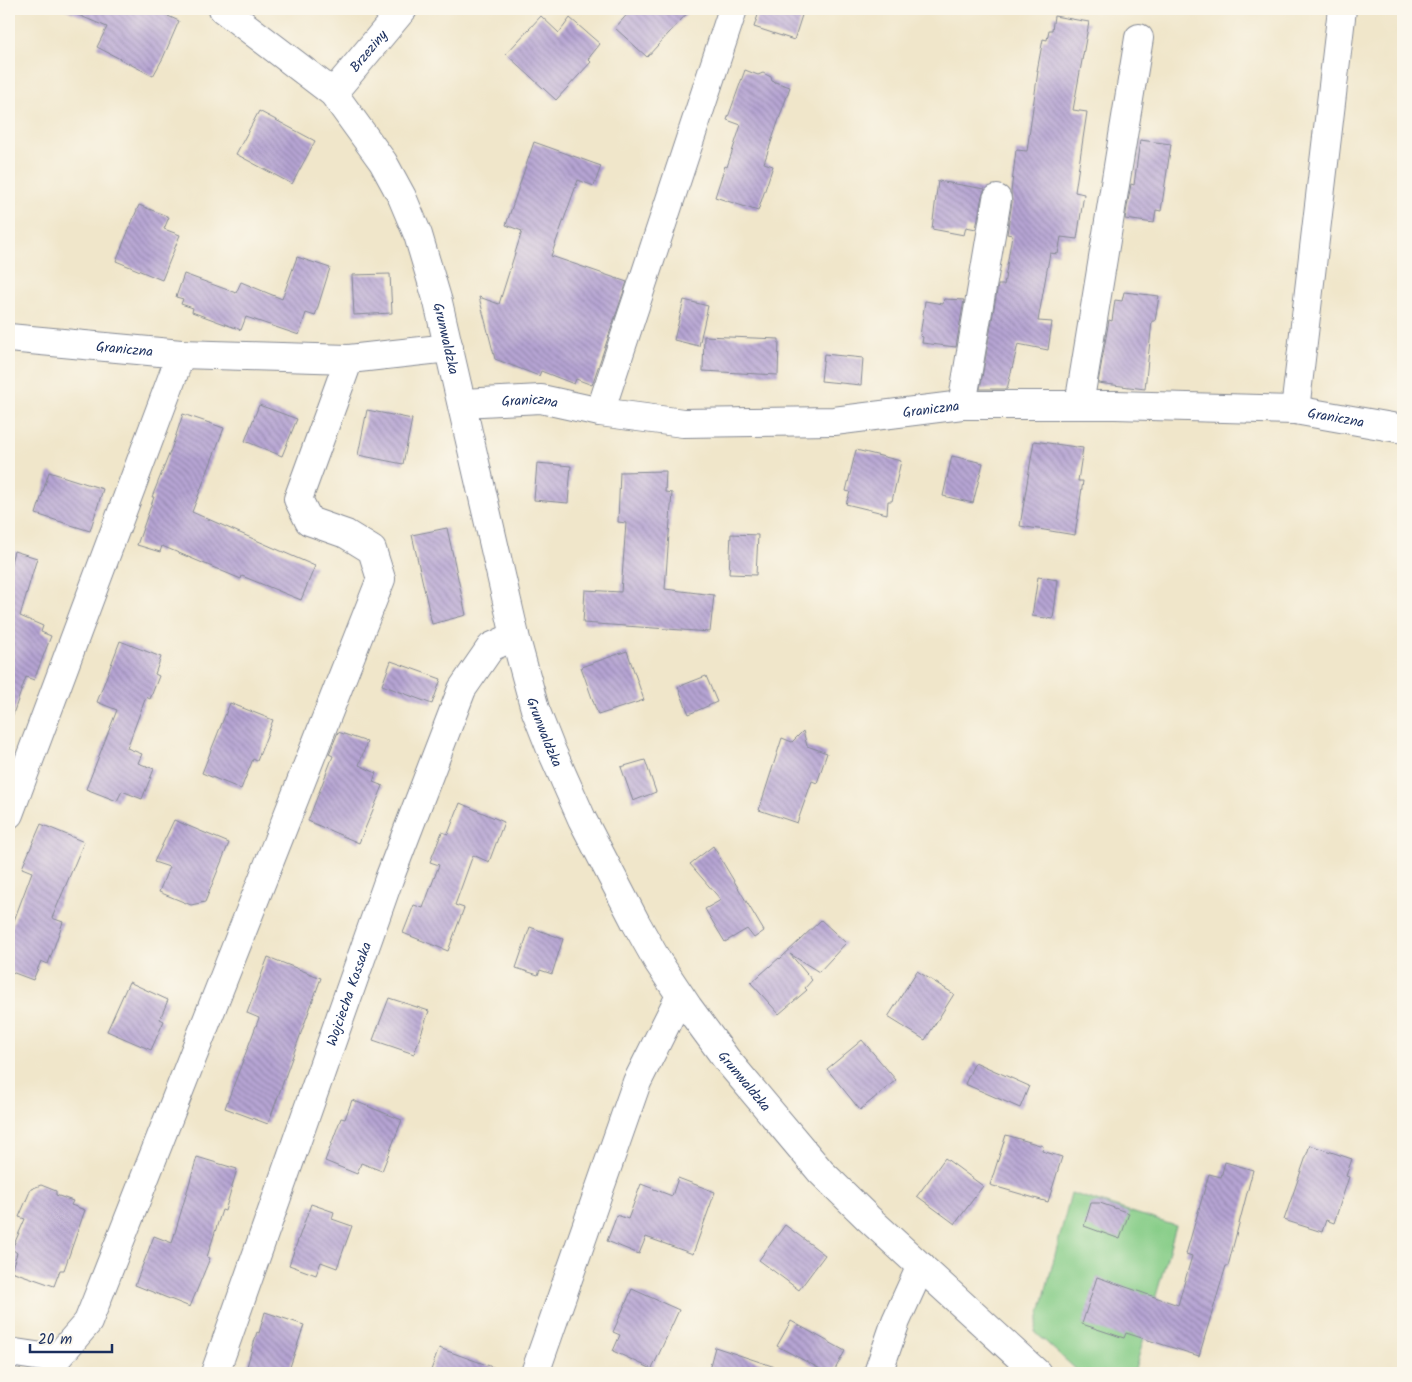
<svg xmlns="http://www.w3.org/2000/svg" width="1412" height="1382" font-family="Kalam,sans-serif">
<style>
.green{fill:#87cd88;stroke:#517e73}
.building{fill:url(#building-back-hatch)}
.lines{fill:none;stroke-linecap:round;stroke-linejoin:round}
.minor-casing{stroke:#868a94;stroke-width:30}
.minor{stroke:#fff;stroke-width:28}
.labels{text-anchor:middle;stroke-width:4;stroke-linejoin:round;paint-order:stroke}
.street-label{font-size:14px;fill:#1b2f5e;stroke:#fbf7ec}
</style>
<defs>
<pattern id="building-back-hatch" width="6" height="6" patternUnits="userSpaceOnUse" patternTransform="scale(1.25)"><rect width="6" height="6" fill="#b6a4d3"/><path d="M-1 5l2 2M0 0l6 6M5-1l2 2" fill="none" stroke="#9386ae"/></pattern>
</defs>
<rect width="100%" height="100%" fill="#fbf7ec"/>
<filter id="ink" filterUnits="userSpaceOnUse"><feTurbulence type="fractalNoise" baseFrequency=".02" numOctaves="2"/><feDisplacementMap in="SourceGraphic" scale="10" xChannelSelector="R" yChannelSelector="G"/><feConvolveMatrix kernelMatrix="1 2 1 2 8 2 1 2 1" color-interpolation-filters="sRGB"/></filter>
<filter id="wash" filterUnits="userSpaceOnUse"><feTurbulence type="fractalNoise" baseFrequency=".0096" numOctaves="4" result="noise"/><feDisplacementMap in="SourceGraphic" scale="20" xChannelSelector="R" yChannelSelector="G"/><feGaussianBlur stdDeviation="1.12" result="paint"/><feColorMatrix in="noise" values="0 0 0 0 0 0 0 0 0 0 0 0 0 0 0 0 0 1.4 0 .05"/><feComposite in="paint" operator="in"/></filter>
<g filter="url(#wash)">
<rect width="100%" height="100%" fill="#f0e6ca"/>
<path class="green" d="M 1071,1193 L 1176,1226 L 1134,1373 L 1080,1373 L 1035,1332 Z"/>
<g id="blocks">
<path class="building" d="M 64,9 L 171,9 L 168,16 L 179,21 L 163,58 L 153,76 L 97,47 L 107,27 Z
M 632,9 L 691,9 L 647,57 L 615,28 Z
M 760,9 L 804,9 L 794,40 L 754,27 Z
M 541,16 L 559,33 L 570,18 L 600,44 L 588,59 L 591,62 L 556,100 L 506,54 Z
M 1054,16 L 1089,22 L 1073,110 L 1087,112 L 1075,192 L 1084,194 L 1077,239 L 1061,237 L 1058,254 L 1050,253 L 1038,321 L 1052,322 L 1048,350 L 1018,344 L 1007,389 L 980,389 L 998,285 L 1004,285 L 1012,235 L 1007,234 L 1012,202 L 1011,192 L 1016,150 L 1027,151 L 1038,71 L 1037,71 L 1043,39 L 1047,40 L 1049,30 L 1052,30 Z
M 745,70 L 758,75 L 763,73 L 771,77 L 772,81 L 790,87 L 764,163 L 773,166 L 758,211 L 715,197 L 725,166 L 727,167 L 741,125 L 727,120 Z
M 259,111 L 315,141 L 292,184 L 236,154 Z
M 1140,140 L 1171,144 L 1161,211 L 1156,210 L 1154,223 L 1125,219 L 1131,184 L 1134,185 Z
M 534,142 L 601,166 L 594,186 L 578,180 L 551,256 L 627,282 L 592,385 L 576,379 L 574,384 L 541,371 L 539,376 L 495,359 L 479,297 L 499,304 L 522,231 L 506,225 Z
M 938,181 L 985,189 L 982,196 L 976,229 L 966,227 L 964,235 L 932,229 Z
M 139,205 L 169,217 L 164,229 L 180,235 L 162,280 L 116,261 Z
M 297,257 L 330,268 L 315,316 L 306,313 L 299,335 L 246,317 L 241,330 L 192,312 L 193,308 L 181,304 L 183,299 L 176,297 L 184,274 L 236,293 L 241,282 L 282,299 Z
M 390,274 L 392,313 L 354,315 L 352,275 Z
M 1124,292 L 1159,296 L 1155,321 L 1152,321 L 1145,389 L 1098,383 L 1109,320 L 1112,321 L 1115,300 L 1122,301 Z
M 944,299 L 964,300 L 956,347 L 922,343 L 923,337 L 920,336 L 925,301 L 943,304 Z
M 684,300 L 708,306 L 699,346 L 674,340 Z
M 704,336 L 779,339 L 778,375 L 703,371 Z
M 824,354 L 863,358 L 861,385 L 821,381 Z
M 259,405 L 297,419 L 282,456 L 245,441 Z
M 367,410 L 412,419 L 403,464 L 358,455 Z
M 183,414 L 224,428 L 192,512 L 315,566 L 301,600 L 242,576 L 241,579 L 162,546 L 160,552 L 137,545 L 154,497 L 152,497 L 172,447 Z
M 1034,441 L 1083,448 L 1078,481 L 1083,481 L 1075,535 L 1020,526 Z
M 856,450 L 901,461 L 892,501 L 888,501 L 887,514 L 846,504 L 850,492 L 846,491 Z
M 952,456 L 983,463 L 973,503 L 943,496 Z
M 537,463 L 571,466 L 568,503 L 534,500 Z
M 666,471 L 665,492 L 672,493 L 665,589 L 714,595 L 710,632 L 583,623 L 585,590 L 621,592 L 626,523 L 618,522 L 620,472 Z
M 49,472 L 103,489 L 90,531 L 36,514 Z
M 447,528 L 466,615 L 432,624 L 412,535 Z
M 731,534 L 758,535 L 756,575 L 729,574 Z
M 14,551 L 37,558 L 20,616 L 43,626 L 41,632 L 51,636 L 34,680 L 26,677 L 12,717 L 9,716 L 9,570 Z
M 1038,577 L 1058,580 L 1053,619 L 1032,616 Z
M 120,641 L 161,657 L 155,674 L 159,676 L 150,699 L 146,697 L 127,748 L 142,754 L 138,763 L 154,769 L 142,799 L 122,791 L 117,801 L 86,789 L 117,710 L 97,702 Z
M 627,651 L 644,700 L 598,715 L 581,667 Z
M 391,661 L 441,679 L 432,704 L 382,685 Z
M 706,676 L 717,702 L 689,714 L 678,687 Z
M 230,703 L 273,720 L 257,761 L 253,759 L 241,789 L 202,773 Z
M 803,731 L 807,746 L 827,753 L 817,783 L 812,781 L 797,823 L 759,810 L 782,738 L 792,742 Z
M 338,732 L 367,742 L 359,765 L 376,773 L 373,782 L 383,786 L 359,843 L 308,821 L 333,756 L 329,754 Z
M 645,760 L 656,792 L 633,801 L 621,767 Z
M 460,803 L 504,822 L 489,862 L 473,855 L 455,905 L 464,908 L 448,951 L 403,933 L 414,905 L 423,908 L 439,865 L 430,862 L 442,832 L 448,834 Z
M 174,820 L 229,843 L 205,902 L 191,905 L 159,892 L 169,867 L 154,862 Z
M 41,824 L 84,842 L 52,918 L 63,922 L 48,964 L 41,961 L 33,980 L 9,971 L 9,934 L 32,872 L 22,868 Z
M 713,846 L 764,931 L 754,938 L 747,929 L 725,942 L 705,909 L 721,900 L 690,864 Z
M 821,920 L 846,943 L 819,972 L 790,954 L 812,980 L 805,988 L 807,990 L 779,1014 L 751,983 L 779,958 L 780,959 Z
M 530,927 L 563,939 L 552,974 L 540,970 L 538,975 L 516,968 Z
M 268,957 L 321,978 L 268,1124 L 225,1108 L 259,1018 L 247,1013 Z
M 917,971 L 954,994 L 925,1040 L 888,1017 Z
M 129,982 L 168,1000 L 160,1019 L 164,1021 L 151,1050 L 107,1031 Z
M 389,998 L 429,1011 L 414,1054 L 373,1040 Z
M 862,1040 L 896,1080 L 860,1110 L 827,1069 Z
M 975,1062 L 1029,1086 L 1020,1108 L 965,1084 Z
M 352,1100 L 402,1120 L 382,1171 L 361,1163 L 357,1174 L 325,1161 L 341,1118 L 345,1119 Z
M 1006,1135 L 1043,1146 L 1042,1151 L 1062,1157 L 1048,1202 L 990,1185 Z
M 1310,1145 L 1352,1159 L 1346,1176 L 1349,1177 L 1334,1223 L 1326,1220 L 1322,1232 L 1284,1220 Z
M 197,1157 L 237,1169 L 225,1211 L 222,1210 L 207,1257 L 210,1258 L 190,1307 L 135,1285 L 154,1236 L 172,1243 Z
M 945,1158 L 983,1186 L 955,1224 L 917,1196 Z
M 1225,1162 L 1253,1170 L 1228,1266 L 1226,1266 L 1199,1356 L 1126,1333 L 1124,1338 L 1082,1324 L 1097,1277 L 1178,1305 L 1192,1256 L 1186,1254 L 1209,1174 L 1221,1177 Z
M 678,1178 L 715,1192 L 693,1254 L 646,1237 L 639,1254 L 607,1241 L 617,1215 L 628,1219 L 641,1184 L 672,1196 Z
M 41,1185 L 56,1191 L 56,1195 L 73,1201 L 71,1205 L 85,1210 L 64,1270 L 60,1270 L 54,1286 L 11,1271 L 17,1253 L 12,1249 L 25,1219 L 19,1217 L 31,1189 Z
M 1091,1203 L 1100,1203 L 1129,1213 L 1120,1239 L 1084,1226 Z
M 311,1204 L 334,1212 L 332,1219 L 352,1226 L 337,1268 L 321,1262 L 316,1275 L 289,1265 Z
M 785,1225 L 825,1255 L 799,1290 L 759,1260 Z
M 632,1289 L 679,1310 L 652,1369 L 613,1351 L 620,1335 L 613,1332 Z
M 265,1312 L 304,1325 L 288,1373 L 245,1373 L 257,1332 L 259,1333 Z
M 791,1321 L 845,1351 L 833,1373 L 828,1373 L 777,1346 Z
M 715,1347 L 781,1369 L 780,1373 L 708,1373 Z
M 439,1348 L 501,1370 L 501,1373 L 430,1373 Z"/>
</g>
</g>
<g filter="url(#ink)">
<use href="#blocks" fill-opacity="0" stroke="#868a94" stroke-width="1"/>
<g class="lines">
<g class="minor-casing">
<g id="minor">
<path id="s1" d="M 223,9 L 333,93 L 383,162 L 402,197 L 418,235 L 438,302 L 515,636 L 535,709 L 550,747 L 582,819 L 636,923 L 658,962 L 688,1007 L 727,1060 L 821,1172 L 868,1218 L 1037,1373"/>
<path id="s2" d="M 333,93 L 403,9"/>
<path id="s3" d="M 9,338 L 181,354 L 349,359 L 449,348"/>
<path id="s4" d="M 462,403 L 541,399 L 600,412 L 683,423 L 834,421 L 962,405 L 1115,405 L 1295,410 L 1403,429"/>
<path d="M 962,405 L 997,199"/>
<path d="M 1079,405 L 1139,38"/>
<path d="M 1295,410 L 1342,9"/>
<path d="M 600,412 L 733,9"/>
<path d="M 9,814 L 181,354"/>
<path d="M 9,1352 L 56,1359 L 88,1322 L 381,579 L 372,550 L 346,534 L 309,521 L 298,499 L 349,359"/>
<path id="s5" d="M 215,1373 L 389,879 L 462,689 L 491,647 L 515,636"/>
<path d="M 535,1373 L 637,1082 L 680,996"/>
<path d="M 878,1373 L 896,1321 L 921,1266"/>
</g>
</g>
<use href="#minor" class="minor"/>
</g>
</g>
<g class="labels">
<g class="street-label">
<text dy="5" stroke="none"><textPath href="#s2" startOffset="55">Brzeziny</textPath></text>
<text dy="5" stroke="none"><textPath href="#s1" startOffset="412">Grunwaldzka</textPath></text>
<text dy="5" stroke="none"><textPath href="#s3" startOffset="116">Graniczna</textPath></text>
<text dy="5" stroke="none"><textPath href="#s4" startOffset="68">Graniczna</textPath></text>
<text dy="5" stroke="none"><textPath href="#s4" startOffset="472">Graniczna</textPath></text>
<text dy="5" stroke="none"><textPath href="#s4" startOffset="878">Graniczna</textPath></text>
<text dy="5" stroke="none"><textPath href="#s1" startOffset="818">Grunwaldzka</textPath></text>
<text dy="5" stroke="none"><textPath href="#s5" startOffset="402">Wojciecha Kossaka</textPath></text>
<text dy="5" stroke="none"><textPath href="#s1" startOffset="1222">Grunwaldzka</textPath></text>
</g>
</g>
<rect width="1412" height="1382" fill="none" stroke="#fbf7ec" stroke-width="30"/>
<path d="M30 1344v8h82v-8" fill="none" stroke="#1b2f5e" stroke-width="2.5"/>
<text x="38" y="1344" font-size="15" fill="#1b2f5e" stroke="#fbf7ec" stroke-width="4" paint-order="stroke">20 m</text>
</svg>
